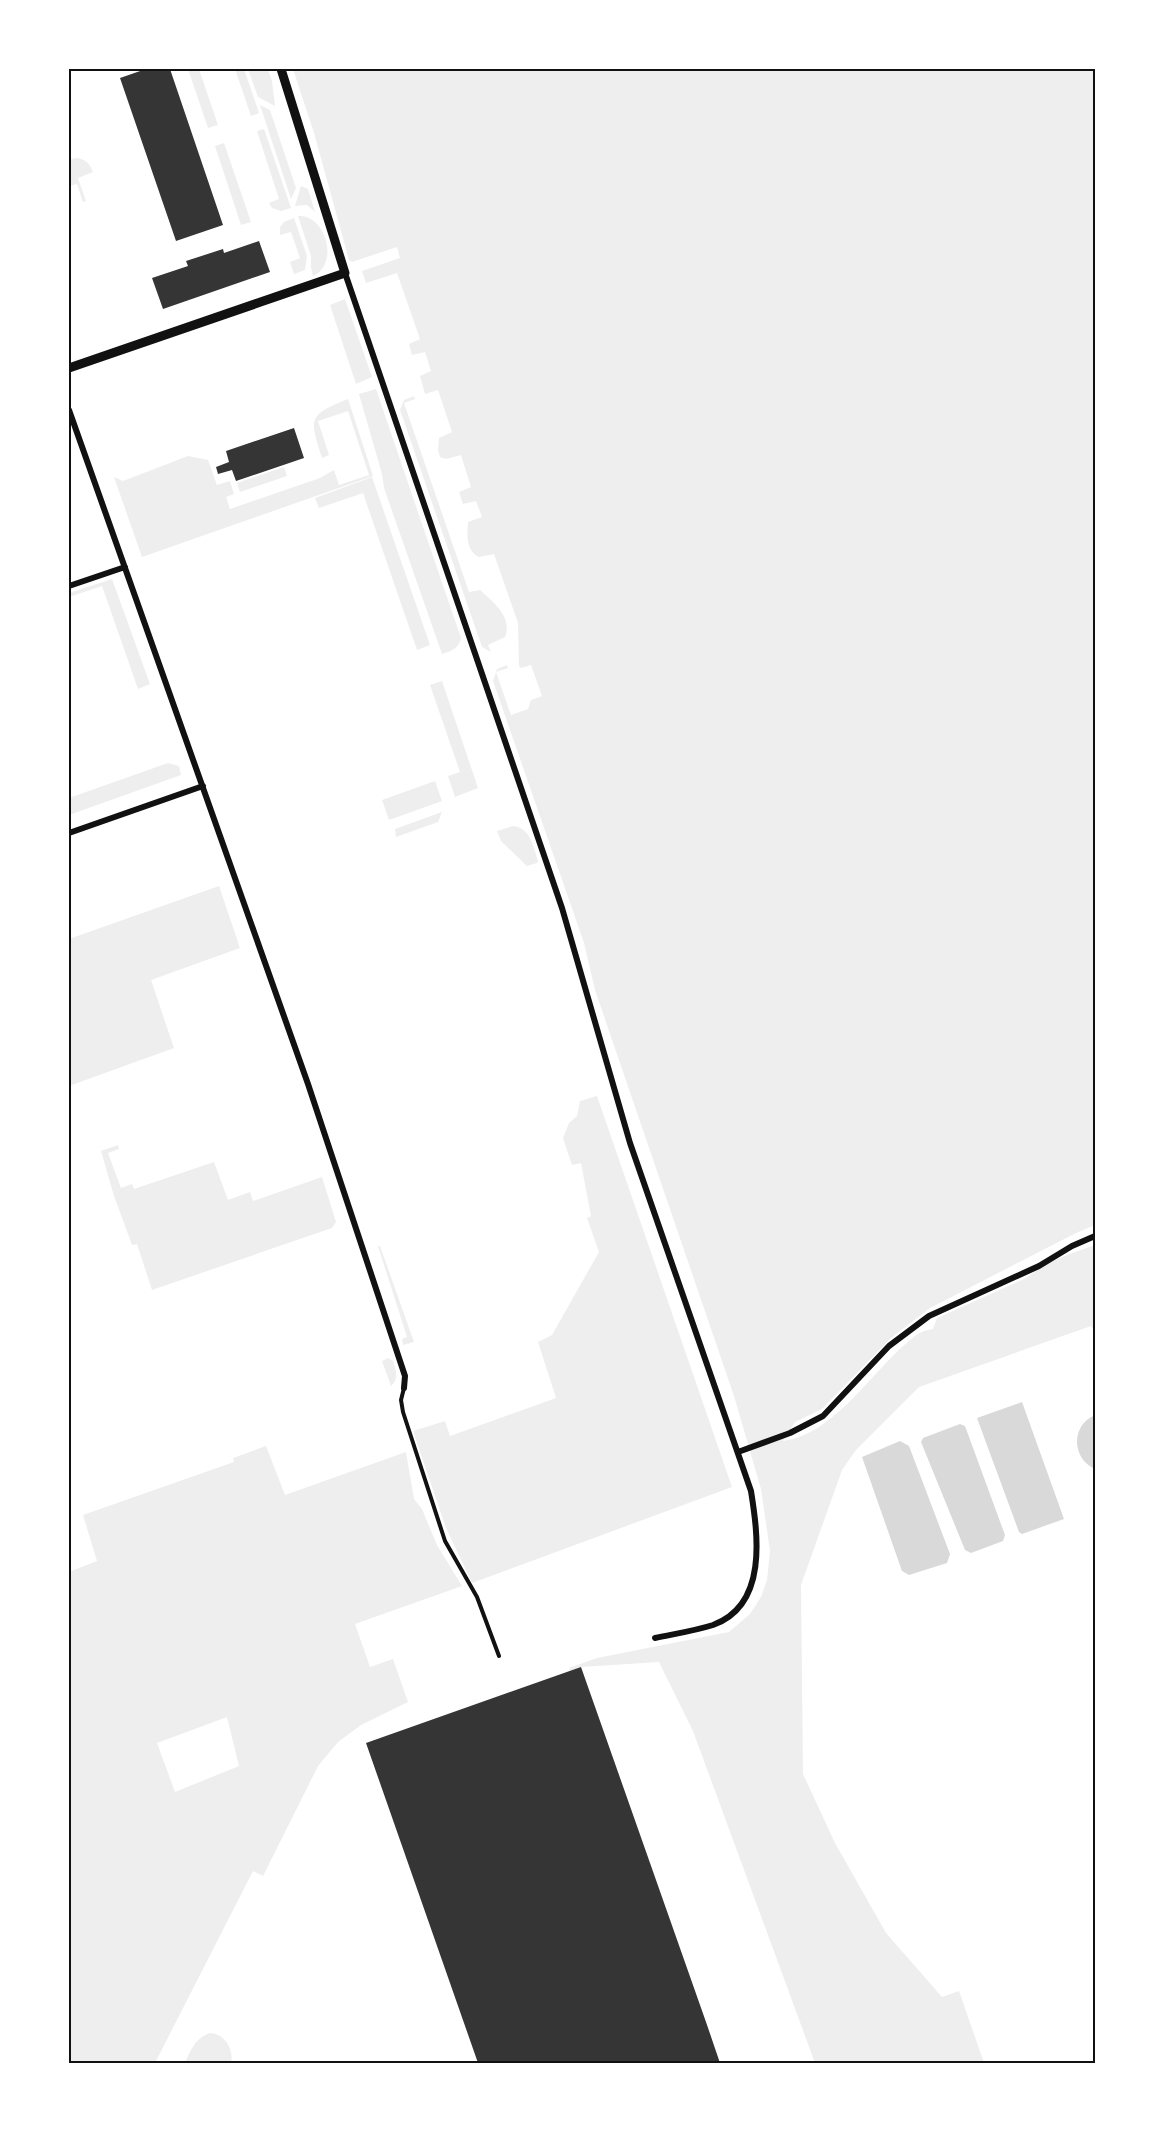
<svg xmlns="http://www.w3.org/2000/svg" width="1164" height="2132" font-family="'Source Serif 4',serif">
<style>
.green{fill:#eee;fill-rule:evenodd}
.water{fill:#d9d9d9}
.building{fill:#353535}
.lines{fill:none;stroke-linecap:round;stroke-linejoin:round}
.service{stroke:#111;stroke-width:4}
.minor{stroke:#111;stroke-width:6}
.tertiary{stroke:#111;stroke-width:9}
.neatline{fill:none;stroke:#111;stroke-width:2}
</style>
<rect width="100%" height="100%" fill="#fff"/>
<path class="green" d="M 188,69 L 199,69 L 218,125 L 208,128 Z
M 235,69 L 244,69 L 259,113 L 251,116 Z
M 248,69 L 268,69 L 272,81 L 275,106 L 258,97 Z
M 293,69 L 1095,69 L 1095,1225 L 1076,1233 L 930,1308 L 891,1338 L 822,1409 L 795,1422 L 783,1441 C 831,1435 868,1378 902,1347 C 914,1337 918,1331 933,1329 L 937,1318 L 1024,1279 L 1047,1264 L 1067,1255 L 1095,1245 L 1095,1332 L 1091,1326 L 919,1387 L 856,1450 L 842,1470 L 801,1585 L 803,1774 L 835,1843 L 886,1933 L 942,1997 L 959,1991 L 984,2063 L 815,2063 L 693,1731 L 659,1662 L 581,1667 L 570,1671 L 569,1668 L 597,1658 L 729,1632 L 750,1614 L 761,1597 L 767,1580 L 770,1551 L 761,1489 L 734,1396 L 595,990 L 584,943 L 493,681 L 497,669 L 507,665 L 508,668 L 496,672 L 511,715 L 528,709 L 531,700 L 542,696 L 531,665 L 521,668 L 519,666 L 518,623 L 494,554 L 479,557 C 466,551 467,536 468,522 L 482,517 L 476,501 L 463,504 L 459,492 L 471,487 L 461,455 L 446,459 L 440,457 L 438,450 L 439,438 L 452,432 L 438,390 L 425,394 L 420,376 L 431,371 L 425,352 L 412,355 L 409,344 L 420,339 L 397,273 L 366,283 L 362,271 L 400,258 L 397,247 L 352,262 L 349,260 L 314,133 Z
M 260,105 L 270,110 L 296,188 L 291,199 Z
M 264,129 L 291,208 L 281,211 L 272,208 L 269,203 L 279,199 L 257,131 Z
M 224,143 L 251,222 L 241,225 L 215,146 Z
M 76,158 C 86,159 90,164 93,172 L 78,178 L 86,201 L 83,202 L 77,184 L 69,186 L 69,160 Z
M 301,186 L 308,189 L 315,212 L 307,205 L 295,206 Z
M 298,216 C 326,214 340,264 313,276 L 311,267 L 311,256 Z
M 294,218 L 307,256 L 305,270 L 294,274 L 290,262 L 300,258 L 291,232 L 280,235 L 280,227 L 284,222 Z
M 345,299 L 372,377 L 356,384 L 330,305 Z
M 376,389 L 461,638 C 459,648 452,651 442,654 L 384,488 L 382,474 L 359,394 Z
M 414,396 L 415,399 L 404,403 L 469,592 L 480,590 C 493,602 513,617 505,637 L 488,645 L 491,652 L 482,647 L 400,410 L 404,400 Z
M 348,399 L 373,476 L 142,557 L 114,477 L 123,481 L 188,456 L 208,460 L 217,485 L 230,481 L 234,494 L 226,497 L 230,509 L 320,478 L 334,470 L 339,485 L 369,475 L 348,411 L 318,421 L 329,455 L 322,458 C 309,418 308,415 348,399 Z
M 284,467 L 287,476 L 240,492 L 237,483 Z
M 372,477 L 430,645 L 417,650 L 363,493 L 319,508 L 315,498 Z
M 112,579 L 150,684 L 138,689 L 102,586 L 69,597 L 69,593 Z
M 442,681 L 478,788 L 455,797 L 448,776 L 460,772 L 430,685 Z
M 168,763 L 179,766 L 181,775 L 69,815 L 69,798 Z
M 435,781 L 442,801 L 389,820 L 382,800 Z
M 442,812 L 438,822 L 396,837 L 395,829 Z
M 513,826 C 531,828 533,846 538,861 L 537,863 L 527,866 L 501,841 L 497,831 Z
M 219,886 L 240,948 L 151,980 L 174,1048 L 69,1086 L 69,939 Z
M 597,1096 L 732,1487 L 472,1583 L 446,1528 L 413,1431 L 445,1421 L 450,1436 L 556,1398 L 538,1342 L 552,1335 L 599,1252 L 587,1218 L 591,1216 L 581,1163 L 572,1165 L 563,1138 L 569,1123 L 577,1116 L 580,1101 Z
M 118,1145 L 119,1149 L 108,1153 L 121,1188 L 132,1184 L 134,1189 L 214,1162 L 228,1200 L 250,1192 L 253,1201 L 322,1177 L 336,1222 L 332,1228 L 152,1290 L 137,1244 L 132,1245 L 114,1196 L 101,1151 Z
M 378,1246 L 380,1246 L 414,1342 L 403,1345 L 402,1339 L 407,1337 Z
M 388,1358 L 393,1361 C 396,1371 399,1379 391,1386 L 382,1361 Z
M 266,1446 L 285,1495 L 406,1452 L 414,1499 L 422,1509 L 437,1545 L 462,1586 L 355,1624 L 370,1667 L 393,1659 L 408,1702 L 361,1725 L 338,1742 L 318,1766 L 263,1876 L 253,1871 L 155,2063 L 69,2063 L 69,1572 L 97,1561 L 83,1515 L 234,1462 L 233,1458 ZM 227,1717 L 239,1766 L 175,1792 L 157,1743 Z
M 210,2033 C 225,2034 234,2049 231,2063 L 218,2063 L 217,2061 L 210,2063 L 185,2063 C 191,2050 195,2038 210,2033 Z"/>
<path class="water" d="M 1022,1402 L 1064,1519 L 1022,1534 L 1019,1532 L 977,1418 Z
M 1095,1415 L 1095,1469 C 1071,1458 1071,1425 1095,1415 Z
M 960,1424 L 965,1426 L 1005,1535 L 1003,1541 L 971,1553 L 965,1550 L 921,1442 L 923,1438 Z
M 900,1441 L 909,1446 L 950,1554 L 947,1563 L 909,1575 L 902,1571 L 862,1457 Z"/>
<path class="building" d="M 146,69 L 170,69 L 223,225 L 176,241 L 120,78 Z
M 259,241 L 270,272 L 163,309 L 152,278 L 188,266 L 186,261 L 223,249 L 224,253 Z
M 294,428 L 304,458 L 236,481 L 232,470 L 218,474 L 216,467 L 229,462 L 226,451 Z
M 581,1667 L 706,2022 L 720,2063 L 478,2063 L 366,1743 Z"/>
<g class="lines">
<path class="service" d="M 404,1388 L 401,1400 L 403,1412 L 445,1541 L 477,1597 L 499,1656"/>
<path class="minor" d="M 345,273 L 562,908 L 630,1143 L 751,1491 C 758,1535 768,1605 713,1625 C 694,1631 674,1634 655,1638
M 69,410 L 308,1084 L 405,1376 L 404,1388
M 69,586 L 125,567
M 69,833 L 203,786
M 738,1452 L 790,1433 L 823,1416 L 889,1346 L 929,1316 L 1039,1266 L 1072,1246 L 1095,1236"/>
<path class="tertiary" d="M 69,368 L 345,273 L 281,69"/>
</g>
<rect width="1164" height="2132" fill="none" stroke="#ffffff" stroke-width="141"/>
<rect x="70" y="70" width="1024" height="1992" class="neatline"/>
</svg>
